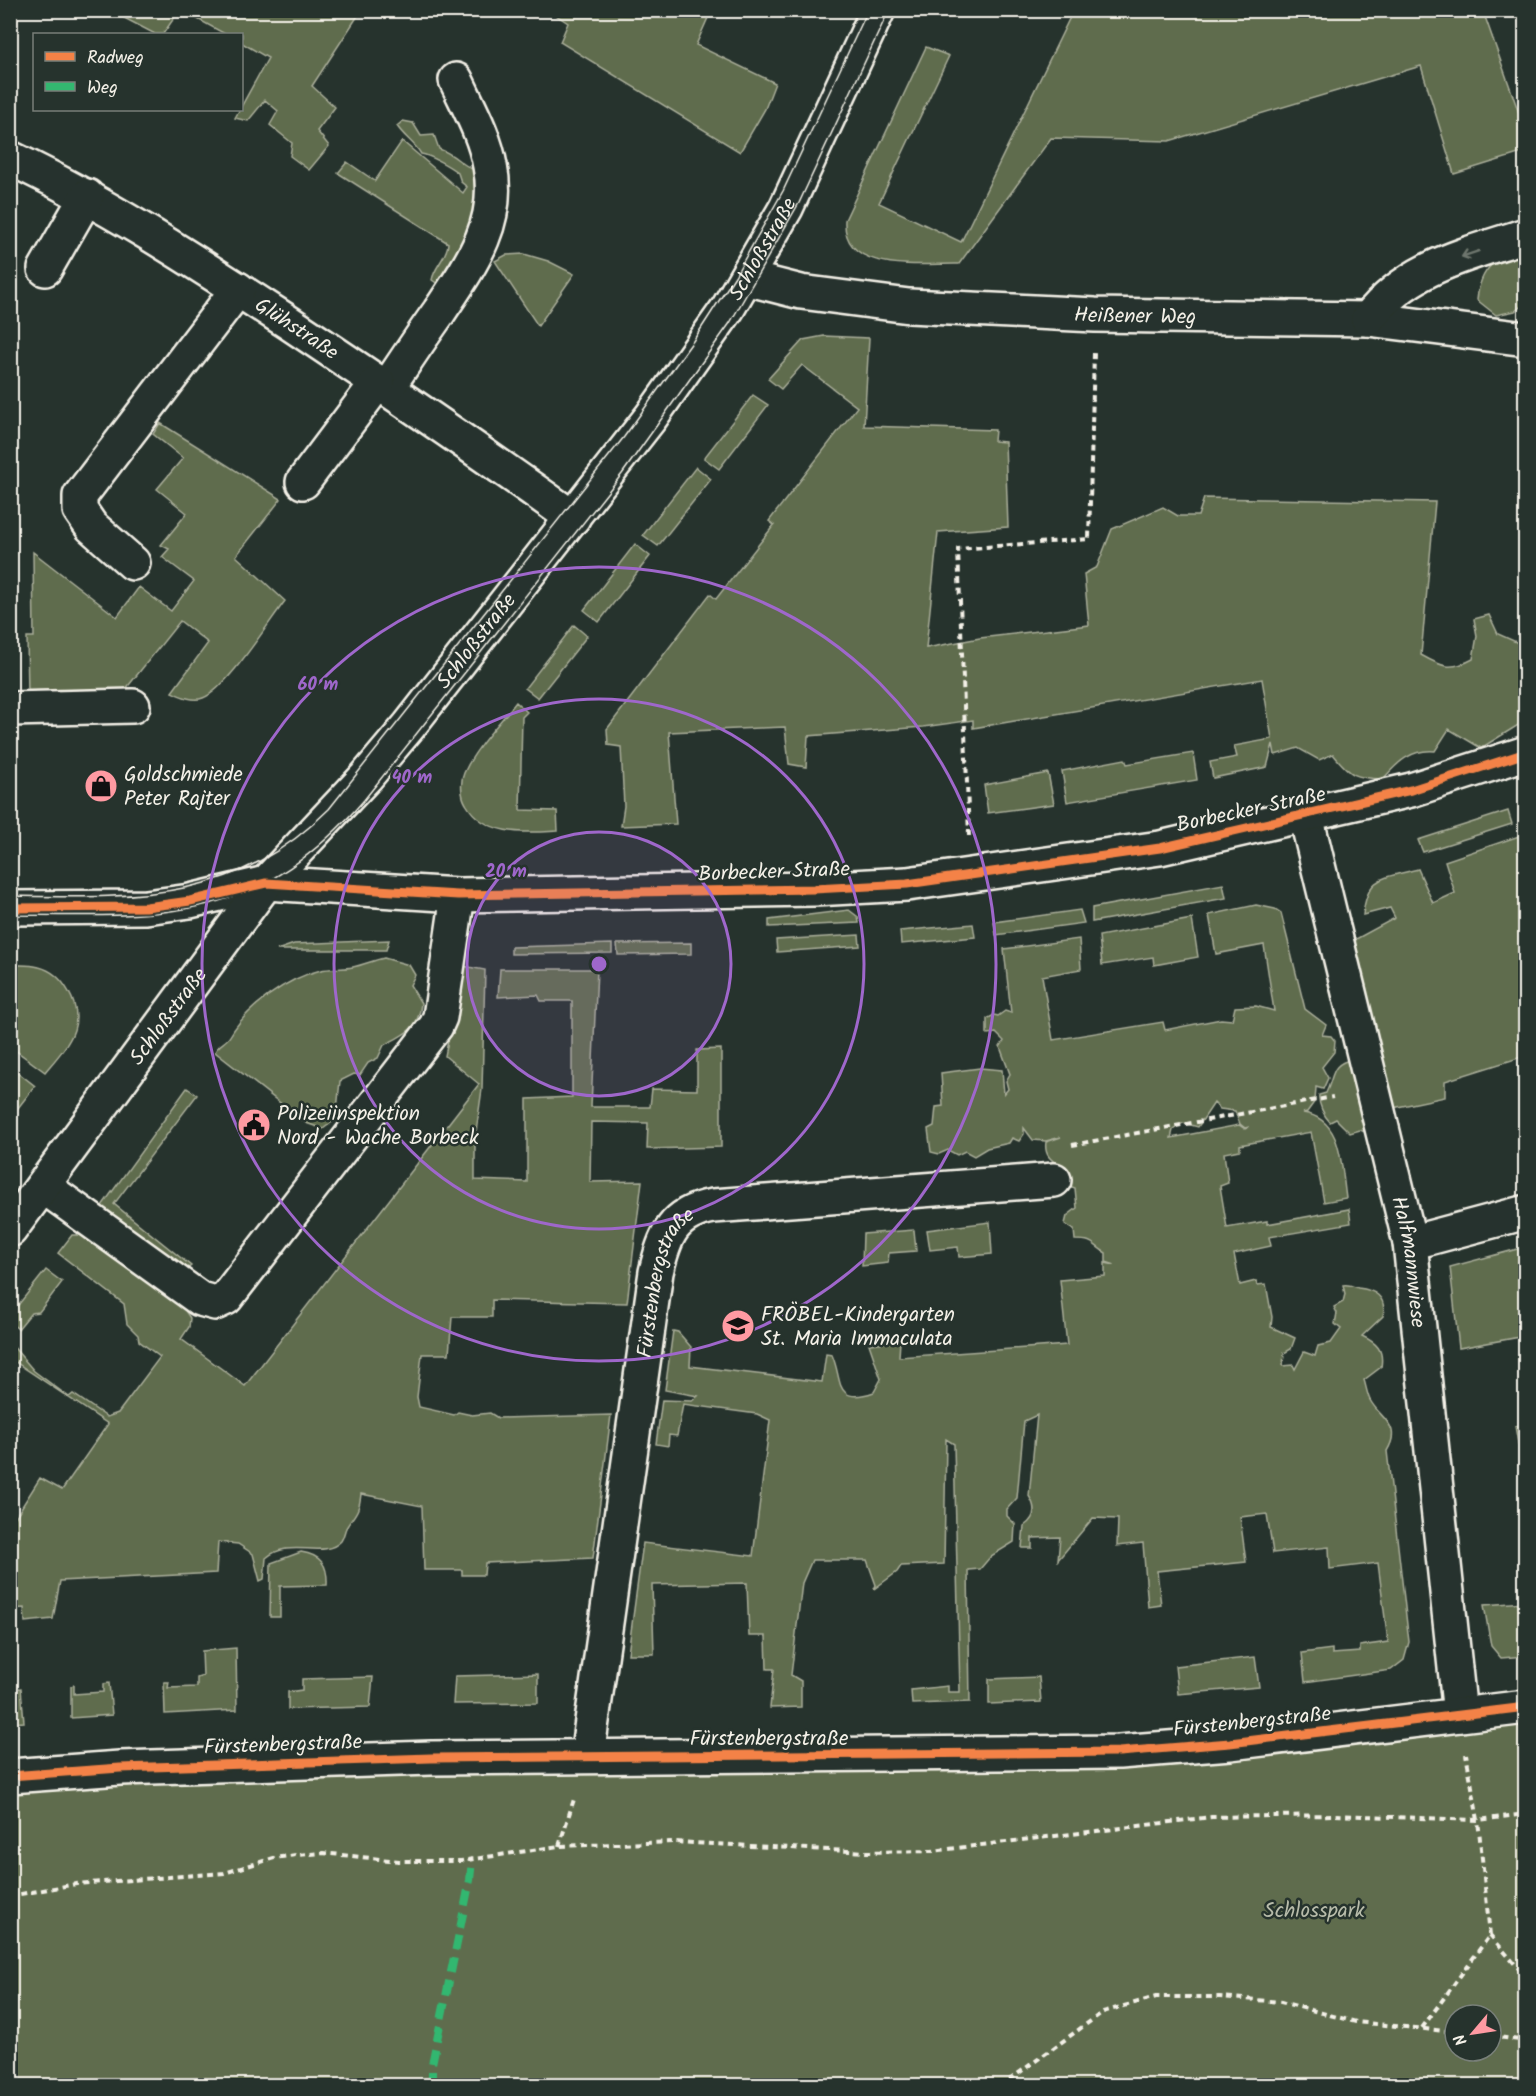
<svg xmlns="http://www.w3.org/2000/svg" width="1536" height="2096" font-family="Kalam,sans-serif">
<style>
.green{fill:#5f6c4d;stroke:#aaae9a;stroke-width:1.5;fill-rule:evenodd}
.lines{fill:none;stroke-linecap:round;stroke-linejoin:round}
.minor-casing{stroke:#f4f1e8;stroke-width:38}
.path{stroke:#f4f1e8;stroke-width:4;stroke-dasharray:6 4.5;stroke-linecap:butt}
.minor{stroke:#26332d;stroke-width:33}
.tram{stroke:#f4f1e8;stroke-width:1.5}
.quiet{stroke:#33b770;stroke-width:8;stroke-dasharray:15 8;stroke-linecap:butt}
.cycleway-casing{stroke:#26332d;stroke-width:13}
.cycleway{stroke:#f48246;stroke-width:9}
.oneway{stroke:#6e766e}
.ring{fill:none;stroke:#9f67cb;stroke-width:3}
.labels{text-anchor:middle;stroke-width:5;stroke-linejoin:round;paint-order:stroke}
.street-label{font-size:21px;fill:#f4f1e8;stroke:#26332d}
.poi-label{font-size:21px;fill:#f4f1e8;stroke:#26332d;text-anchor:start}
.park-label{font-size:21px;fill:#b8bcaa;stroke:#26332d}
.centre{fill:#9f67cb;stroke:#26332d;stroke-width:3}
.ring-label{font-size:18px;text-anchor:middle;font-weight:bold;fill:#9f67cb;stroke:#26332d;stroke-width:5;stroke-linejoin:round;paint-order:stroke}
</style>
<rect width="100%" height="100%" fill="#26332d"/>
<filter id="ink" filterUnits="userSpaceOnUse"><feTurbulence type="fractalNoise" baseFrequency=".0167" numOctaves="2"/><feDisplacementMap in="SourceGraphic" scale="12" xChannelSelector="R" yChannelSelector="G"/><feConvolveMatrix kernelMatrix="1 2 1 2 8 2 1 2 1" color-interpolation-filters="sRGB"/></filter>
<g filter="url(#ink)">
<path class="green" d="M 196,10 L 361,11 L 312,86 L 335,107 L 317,131 L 329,146 L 309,170 L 290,156 L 292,143 L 270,125 L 278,111 L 265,100 L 248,121 L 235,118 L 268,58 L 242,43 L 242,34 L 225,34 L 192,16 Z
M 111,11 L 179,11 L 163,34 L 155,34 Z
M 550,11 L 711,11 L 696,45 L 775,83 L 765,109 L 740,152 L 560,42 L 568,23 Z
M 1073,11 L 1483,11 L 1525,130 L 1525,152 L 1454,174 L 1421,66 L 1169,141 L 1051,138 L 959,264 C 922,263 842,275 845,220 L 926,47 L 949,56 L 879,203 L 961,242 Z
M 403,121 L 413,123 L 421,136 L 434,135 L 439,149 C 456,154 463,168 480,172 L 479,194 L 462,253 L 438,284 L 432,280 C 434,267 448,256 448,243 L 338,173 L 347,162 L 375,181 L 402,141 L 463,193 L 467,187 L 461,182 L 458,173 C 451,167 430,155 421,154 C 414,142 404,137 397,126 Z
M 1525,246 L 1525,303 L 1515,311 L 1496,315 L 1477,300 C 1480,266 1497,258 1525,246 Z
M 524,254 L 548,261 L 574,274 L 538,326 L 495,261 L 506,255 Z
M 824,336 L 869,338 L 864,426 L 995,430 L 994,441 L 1005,442 L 1008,527 L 938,532 L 926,648 L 980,638 L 1089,625 L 1084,574 L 1097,567 L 1112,529 L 1163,507 L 1178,516 L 1198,516 L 1204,498 L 1435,502 L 1421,655 C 1442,667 1451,671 1473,659 L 1477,636 L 1474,619 L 1489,615 L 1498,634 L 1525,646 L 1525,711 L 1520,724 L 1481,748 L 1449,729 L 1435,751 C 1411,749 1398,762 1383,779 C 1354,778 1351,776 1333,754 L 1319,760 L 1298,748 L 1275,755 L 1273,744 L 1267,767 L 1213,778 L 1210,762 L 1237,757 L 1234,746 L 1272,739 L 1262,679 L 973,728 L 973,720 L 923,727 L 808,736 L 806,767 L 789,764 L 785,727 L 669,732 L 676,824 L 621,826 L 624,806 L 621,747 L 608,745 L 607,729 L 710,594 L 716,599 L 774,525 L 769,521 L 857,407 L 802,365 L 781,389 L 768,379 L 803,340 Z
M 753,395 L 768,405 L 719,469 L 704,458 Z
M 160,423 L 281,499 L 236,556 L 285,601 C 268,623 227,689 203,698 C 193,702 181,696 172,692 L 208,643 L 180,621 L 125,690 L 28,694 L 27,637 L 34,637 L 33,552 L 117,617 L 139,587 L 171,611 L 194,581 L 162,557 L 169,549 L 161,545 L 187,513 L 157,489 L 183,458 L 153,434 Z
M 696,467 L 711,479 L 658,546 L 643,535 Z
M 635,544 L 650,556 L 599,622 L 584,610 Z
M 574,625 L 587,636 L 538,698 L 525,688 Z
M 516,702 L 527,712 L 522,717 L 520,810 L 557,811 L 558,831 C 526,833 485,837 466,804 C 461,796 460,782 464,773 C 475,748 499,724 516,702 Z
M 1193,753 L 1197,780 L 1067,802 L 1062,771 L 1125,759 L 1127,764 Z
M 1048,773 L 1054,804 L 988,813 L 984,785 Z
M 1508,811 L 1512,824 L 1423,852 L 1418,840 Z
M 1525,834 L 1525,1056 L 1445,1081 L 1445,1097 L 1393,1108 L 1373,1135 L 1360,1130 L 1350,1133 L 1336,1119 L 1330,1122 C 1324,1116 1318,1104 1319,1095 L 1326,1093 C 1335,1074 1330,1065 1352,1059 L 1354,948 L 1356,939 L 1395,918 L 1390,908 L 1363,915 C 1367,875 1384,878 1418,869 L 1433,903 L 1455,893 L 1445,861 Z
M 1223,884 L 1226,898 L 1092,922 L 1092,908 Z
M 1256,905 L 1275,909 L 1281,913 L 1305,1009 L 1326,1025 L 1322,1035 L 1331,1036 L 1335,1041 L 1334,1052 L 1322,1067 L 1328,1078 L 1323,1089 L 1316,1087 L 1315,1101 L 1307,1112 L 1303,1113 C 1343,1118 1341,1166 1346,1198 L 1324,1202 L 1311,1132 L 1240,1145 L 1240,1150 L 1224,1153 L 1228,1183 L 1220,1186 L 1227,1228 L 1267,1221 L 1267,1224 L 1349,1209 L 1351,1223 L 1269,1237 L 1271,1246 L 1234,1254 L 1240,1285 L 1256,1281 L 1257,1285 L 1266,1284 L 1272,1317 L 1271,1327 L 1295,1338 L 1291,1349 L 1284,1353 L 1283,1366 L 1293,1365 L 1295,1369 L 1304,1352 L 1315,1356 L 1318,1346 L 1331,1343 L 1341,1329 L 1335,1324 L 1337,1313 L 1334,1307 L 1343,1302 L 1345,1294 L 1343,1285 C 1350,1284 1352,1286 1358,1288 C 1374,1290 1387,1296 1383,1316 L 1362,1336 C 1377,1343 1384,1350 1381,1367 L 1364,1380 C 1366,1386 1367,1394 1370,1400 C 1380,1419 1403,1425 1387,1451 L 1409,1642 L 1404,1660 L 1391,1670 L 1305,1682 L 1302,1653 L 1332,1649 L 1332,1654 L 1360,1652 L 1360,1646 L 1388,1642 L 1378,1563 L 1330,1569 L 1329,1547 L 1273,1553 L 1267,1514 L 1240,1517 L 1246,1562 L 1157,1571 L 1161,1605 L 1148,1607 L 1143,1543 L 1117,1546 L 1118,1519 L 1093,1518 L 1058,1560 L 1060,1537 L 1032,1538 L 1032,1548 L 1022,1548 L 1024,1526 C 1036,1518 1036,1507 1029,1496 L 1037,1415 L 1024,1421 L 1017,1498 L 1007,1509 L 1007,1516 L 1015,1524 L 1014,1542 L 991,1556 L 980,1569 L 968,1570 L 970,1702 L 912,1704 L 911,1690 L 948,1686 L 948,1692 L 960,1692 L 954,1444 L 946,1439 L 944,1564 L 901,1566 L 897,1572 L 874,1589 L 876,1585 L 867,1560 L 812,1560 L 802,1583 L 791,1675 L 801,1681 L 801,1707 L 770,1708 L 774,1669 L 767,1669 L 766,1636 L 749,1636 L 747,1583 L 652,1585 L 654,1654 L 628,1654 L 643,1543 L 753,1556 L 770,1420 L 757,1414 L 683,1404 L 677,1436 L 669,1435 L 668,1446 L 656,1444 L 662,1400 L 692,1401 L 698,1396 L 665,1390 L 673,1331 L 678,1332 L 691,1347 L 690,1366 L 822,1382 L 826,1354 L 832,1355 C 843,1379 833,1406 874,1392 L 881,1379 L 869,1344 L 900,1341 L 899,1357 L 1067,1345 L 1060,1280 L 1105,1276 L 1105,1263 L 1115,1265 L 1106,1262 L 1106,1253 C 1091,1244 1095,1240 1075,1240 L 1074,1230 L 1065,1224 L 1067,1216 L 1077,1208 L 1075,1188 L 1061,1183 L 1062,1166 C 1051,1161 1044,1155 1046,1142 L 1061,1137 L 1046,1141 L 1033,1140 L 1024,1128 L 1024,1134 L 1019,1141 L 1012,1138 L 1009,1143 L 987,1148 L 974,1156 L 965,1151 L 957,1155 L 948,1150 L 939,1154 L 931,1152 L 928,1129 L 934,1126 L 936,1107 L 943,1106 L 941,1073 L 980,1068 L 1002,1070 L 1004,1094 L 1008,1089 L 1006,1081 L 1010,1074 L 1000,1047 L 1004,1041 L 996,1033 L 987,1034 L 987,1019 L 994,1015 L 998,1016 L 1005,1011 L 1011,1013 L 1004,949 L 1079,939 L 1081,969 L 1042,976 L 1053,1040 L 1163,1022 L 1165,1030 L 1221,1019 L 1232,1020 L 1235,1007 L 1256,1006 L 1274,1011 L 1264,945 L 1216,954 L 1209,915 ZM 1214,1103 L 1220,1109 L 1235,1111 L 1240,1124 L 1245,1128 L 1249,1127 L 1245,1129 L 1239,1125 L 1171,1138 L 1173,1130 L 1183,1123 L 1198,1127 Z
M 849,910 L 858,917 L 859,923 L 769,927 L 769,920 Z
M 1080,910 L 1084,923 L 996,935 L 994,922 Z
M 1192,919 L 1198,957 L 1154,965 L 1153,957 L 1102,965 L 1099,936 Z
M 973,924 L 975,937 L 901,944 L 900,931 Z
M 859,935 L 860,946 L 777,952 L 776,940 Z
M 389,940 L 386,950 L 277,950 L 294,944 Z
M 691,943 L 691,954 L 618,955 L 617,944 Z
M 612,944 L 612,953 L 511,954 L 511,947 Z
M 384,958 L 409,965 L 415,975 L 410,985 L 421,1003 C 419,1029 405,1034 384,1045 L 378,1058 L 368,1063 L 360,1075 L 354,1074 L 340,1081 L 336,1119 L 323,1129 L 306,1123 L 215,1052 C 218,1044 226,1043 230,1036 C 247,1007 287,978 321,970 C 331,968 342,969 353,967 C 363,965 374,960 384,958 Z
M 11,965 C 20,965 30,964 39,967 C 63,973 82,1005 74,1030 C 69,1045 55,1060 45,1072 L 11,1047 Z
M 463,966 L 485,970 L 482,1089 L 475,1139 L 475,1180 L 527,1182 L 527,1099 L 572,1097 L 572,1001 L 541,1001 L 538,995 L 498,997 L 500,969 L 597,969 L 591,1107 L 650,1107 L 652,1089 L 697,1090 L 697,1050 L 721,1049 L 721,1147 L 647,1149 L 648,1123 L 591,1122 L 590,1182 L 642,1181 L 627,1303 L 492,1300 L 492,1317 L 452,1317 L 449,1354 L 422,1354 L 417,1397 L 419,1407 L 454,1415 L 458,1412 L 472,1415 L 490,1413 L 498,1418 L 611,1415 L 593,1558 L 485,1563 L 484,1575 L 462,1575 L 462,1570 L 424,1570 L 422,1506 L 361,1494 C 359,1513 355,1513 346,1528 C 344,1532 344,1537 341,1541 C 324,1560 290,1537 266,1558 L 264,1579 L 260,1581 L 253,1554 L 238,1544 L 218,1542 L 216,1573 L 60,1581 L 53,1619 L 25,1622 L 24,1608 L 11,1609 L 11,1524 L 40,1478 L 62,1490 L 108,1424 L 11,1359 L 10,1343 L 34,1371 L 69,1397 L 73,1394 L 107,1417 L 118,1413 L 160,1357 L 139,1341 L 138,1335 L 127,1324 L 124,1304 L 58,1253 L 72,1235 L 87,1235 L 182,1306 L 190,1318 L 189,1327 L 181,1339 L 245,1386 L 479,1084 L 445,1056 Z
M 11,1067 L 35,1086 L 11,1117 Z
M 187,1088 L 197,1095 L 114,1204 L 191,1266 L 187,1269 L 99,1210 Z
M 990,1222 L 992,1254 L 959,1257 L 958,1247 L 930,1250 L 927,1230 Z
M 914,1230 L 916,1251 L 889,1253 L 888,1263 L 862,1266 L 863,1234 Z
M 1525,1247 L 1525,1336 L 1459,1348 L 1450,1267 Z
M 46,1270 L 62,1282 L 39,1312 L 31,1313 L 18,1329 L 11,1323 L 11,1314 Z
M 1525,1424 L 1526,1424 L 1525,1482 L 1515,1426 Z
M 301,1552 C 321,1555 328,1565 327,1585 L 280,1586 L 280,1617 L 270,1617 L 271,1563 Z
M 1525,1602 L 1525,1656 L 1501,1658 L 1491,1646 L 1484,1605 Z
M 236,1648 L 237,1710 L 165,1714 L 164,1682 L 169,1682 L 168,1688 L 197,1687 L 197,1678 L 203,1676 L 202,1651 Z
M 1255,1657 L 1259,1687 L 1178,1694 L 1175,1666 Z
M 538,1674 L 538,1703 L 453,1704 L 455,1676 Z
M 373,1677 L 370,1707 L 288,1709 L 288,1692 L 302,1690 L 302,1679 Z
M 1039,1677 L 1041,1702 L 989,1704 L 989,1679 Z
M 109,1683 L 112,1715 L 71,1718 L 71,1686 L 74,1685 L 74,1694 L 103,1692 L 103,1684 Z
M 21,1688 L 24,1722 L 11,1723 L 11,1689 Z
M 1525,1707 L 1525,2085 L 11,2085 L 11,1776 L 897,1755 ZM 1455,2015 L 1491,2015 L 1491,2051 L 1455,2051 Z"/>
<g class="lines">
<g class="minor-casing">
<g id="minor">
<path id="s1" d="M 10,158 C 109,205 197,263 288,322 C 384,386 479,451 573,518"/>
<path d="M 45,269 L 87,196"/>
<path id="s2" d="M 746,278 L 801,292 L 909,306 L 1095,315 L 1368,319 L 1526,339"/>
<path d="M 1368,319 C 1409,266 1466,255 1526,235"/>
<path d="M 387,388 C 404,363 421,337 439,312 C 469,267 502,223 490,166 C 485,136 469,108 456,80"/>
<path d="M 303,482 L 378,382"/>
<path d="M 133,563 L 91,526 L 80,510 L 80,496 L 238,289"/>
<path d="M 10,709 L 133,706"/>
<path id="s3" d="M 1306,816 L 1410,1243 L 1460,1715"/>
<path d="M 10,908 L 146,907 L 190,901 L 266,883 L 458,895 L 814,889 L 907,884 L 1160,848 L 1411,790 L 1526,753"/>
<path d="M 43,1186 L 200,1299 L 215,1303 L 226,1298 L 436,1026 L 440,1017 L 458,895"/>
<path id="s4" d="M 10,1230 L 266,883 L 366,777 L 409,726 L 651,417 L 728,308 L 786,208 L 878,10"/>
<path d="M 1410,1243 L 1526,1212"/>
<path id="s5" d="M 587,1756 L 656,1272 C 665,1235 673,1213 713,1206 L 1054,1180"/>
<path d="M 10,1776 L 120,1768 L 431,1758 L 1119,1752 L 1230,1743 L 1526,1707"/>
</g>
</g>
<path class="path" d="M 969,836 L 958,549 L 1089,539 L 1094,353
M 1072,1145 L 1333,1097
M 559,1846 L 575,1796
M 10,1896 L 76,1884 L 224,1873 L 274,1858 L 296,1855 L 323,1853 L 399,1861 L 461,1861 L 559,1846 L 675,1842 L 867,1852 L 932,1851 L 1212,1817 L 1334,1815 L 1478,1820 L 1526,1814
M 1490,1935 L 1526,1977
M 1422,2028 L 1490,1935 L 1478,1820 L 1466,1754
M 1491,2036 L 1526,2041
M 1001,2086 L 1103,2012 L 1156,1997 L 1220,1997 L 1281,2002 L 1356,2022 L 1455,2032"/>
<use href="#minor" class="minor"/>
<path class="tram" d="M 10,896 C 135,898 235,903 329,809 L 624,437 L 693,341 L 735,276 L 783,191 L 868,10
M 10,915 C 164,916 255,926 364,800 L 622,474 L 730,323 L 799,203 L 889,10"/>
<path class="quiet" d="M 432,2086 L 432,2064 L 470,1880 L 472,1860"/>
<g class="cycleway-casing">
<path id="cycleway" d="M 10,908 L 146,907 L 190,901 L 266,883 L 458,895 L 814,889 L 907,884 L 1160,848 L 1411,790 L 1526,753
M 10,1776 L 120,1768 L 431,1758 L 1119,1752 L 1230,1743 L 1526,1707"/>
</g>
<use href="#cycleway" class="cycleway"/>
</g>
<defs><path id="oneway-shaft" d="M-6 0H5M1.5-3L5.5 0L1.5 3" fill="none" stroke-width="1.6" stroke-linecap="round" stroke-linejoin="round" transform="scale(1.5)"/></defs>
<use class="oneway" href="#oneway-shaft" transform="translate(1470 254) rotate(161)"/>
</g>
<circle cx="599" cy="964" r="132" fill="#9f67cb" fill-opacity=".12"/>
<g class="ring">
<circle cx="599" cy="964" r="132"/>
<circle cx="599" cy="964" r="265"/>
<circle cx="599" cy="964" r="397"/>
</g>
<defs>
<g id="shop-disc" transform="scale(1.725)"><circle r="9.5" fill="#ff9aa2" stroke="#26332d"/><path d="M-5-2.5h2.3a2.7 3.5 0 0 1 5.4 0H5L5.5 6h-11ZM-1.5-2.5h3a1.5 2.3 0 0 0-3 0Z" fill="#111"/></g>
<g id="civic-disc" transform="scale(1.725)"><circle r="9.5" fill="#ff9aa2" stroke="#26332d"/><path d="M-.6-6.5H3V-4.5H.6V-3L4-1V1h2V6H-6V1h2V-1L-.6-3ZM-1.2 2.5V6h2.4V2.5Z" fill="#111"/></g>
<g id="school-disc" transform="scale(1.725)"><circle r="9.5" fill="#ff9aa2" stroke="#26332d"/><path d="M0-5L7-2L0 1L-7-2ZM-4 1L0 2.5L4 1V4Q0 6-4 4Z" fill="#111"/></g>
</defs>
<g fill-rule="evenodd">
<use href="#shop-disc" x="101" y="786"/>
<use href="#civic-disc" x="254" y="1125"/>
<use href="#school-disc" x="738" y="1326"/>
</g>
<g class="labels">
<g class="street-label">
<text dy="7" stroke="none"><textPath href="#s4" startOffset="1238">Schloßstraße</textPath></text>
<text dy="7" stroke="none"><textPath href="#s2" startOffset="392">Heißener Weg</textPath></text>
<text dy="7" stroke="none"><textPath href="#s1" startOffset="334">Glühstraße</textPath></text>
<text dy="7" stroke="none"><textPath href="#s4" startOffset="752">Schloßstraße</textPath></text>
<text transform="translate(1251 809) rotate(-12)" y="7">Borbecker Straße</text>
<text transform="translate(774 871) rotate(-2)" y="7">Borbecker Straße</text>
<text dy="7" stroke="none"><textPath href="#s4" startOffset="266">Schloßstraße</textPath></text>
<text dy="7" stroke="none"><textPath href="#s3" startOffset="458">Halfmannwiese</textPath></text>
<text dy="7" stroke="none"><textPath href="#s5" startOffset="482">Fürstenbergstraße</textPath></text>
<text transform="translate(1252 1721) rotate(-6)" y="7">Fürstenbergstraße</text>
<text x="769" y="1745">Fürstenbergstraße</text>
<text transform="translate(283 1744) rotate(-2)" y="7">Fürstenbergstraße</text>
</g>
<g class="poi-label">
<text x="124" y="781">Goldschmiede<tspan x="124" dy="24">Peter Rajter</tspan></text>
<text x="277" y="1120">Polizeiinspektion<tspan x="277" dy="24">Nord - Wache Borbeck</tspan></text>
<text x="761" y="1321">FRÖBEL-Kindergarten<tspan x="761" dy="24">St. Maria Immaculata</tspan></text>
</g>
<g class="park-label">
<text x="1314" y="1917">Schlosspark</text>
</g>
</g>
<circle cx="599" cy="964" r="9" class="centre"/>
<g class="ring-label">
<text x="318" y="690">60 m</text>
<text x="412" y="783">40 m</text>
<text x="506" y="877">20 m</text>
</g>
<rect width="1536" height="2096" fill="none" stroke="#26332d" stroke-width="36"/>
<rect x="18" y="18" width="1500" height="2060" fill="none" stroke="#f4f1e8" stroke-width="2" filter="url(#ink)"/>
<rect x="33" y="33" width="210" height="78" fill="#26332d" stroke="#787f78" stroke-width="1.5"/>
<rect x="45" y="52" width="30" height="9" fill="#f48246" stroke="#787f78" stroke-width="1.5"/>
<text x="87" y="63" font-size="18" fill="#f4f1e8">Radweg</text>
<rect x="45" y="82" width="30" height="9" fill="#33b770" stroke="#787f78" stroke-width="1.5"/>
<text x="87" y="93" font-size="18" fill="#f4f1e8">Weg</text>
<g transform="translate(1473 2033) rotate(241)"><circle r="28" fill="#26332d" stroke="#787f78" stroke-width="1.5"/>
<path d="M0-4.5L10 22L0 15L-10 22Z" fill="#ff9aa2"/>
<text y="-9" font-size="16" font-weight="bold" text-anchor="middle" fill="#f4f1e8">N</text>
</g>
</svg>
